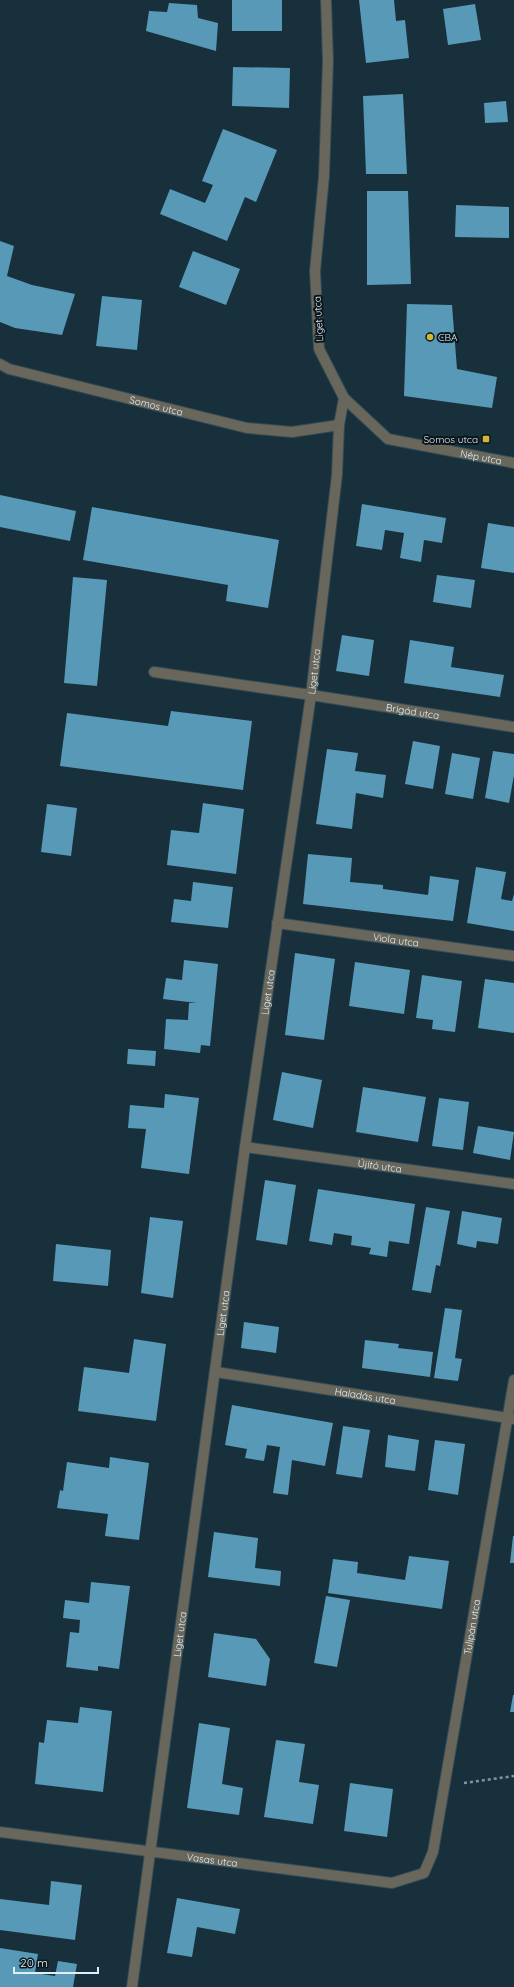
<svg xmlns="http://www.w3.org/2000/svg" width="514" height="1987" font-family="Quicksand,sans-serif">
<style>
.building{fill:#5999b8}
.lines{fill:none;stroke-linecap:round;stroke-linejoin:round}
.service-casing{stroke:#334b56;stroke-width:12}
.minor-casing{stroke:#334b56;stroke-width:12}
.path{stroke:#82959f;stroke-width:2.5;stroke-dasharray:3 3;stroke-linecap:butt}
.service{stroke:#69665b;stroke-width:10}
.minor{stroke:#69665b;stroke-width:10}
.poi-dot{fill:#d4b635;stroke:#0b161c;stroke-width:1.5}
.labels{text-anchor:middle;stroke-width:4;stroke-linejoin:round;paint-order:stroke}
.street-label{font-size:10px;fill:#e0eff6;stroke:#0b161c}
.poi-label{font-size:10px;fill:#e0eff6;stroke:#0b161c;text-anchor:start}
</style>
<rect width="100%" height="100%" fill="#17303c"/>
<path class="building" d="M 232,0 L 282,0 L 282,31 L 232,31 Z
M 359,0 L 394,0 L 396,21 L 405,20 L 409,58 L 366,63 Z
M 169,3 L 197,5 L 198,18 L 218,23 L 216,51 L 146,31 L 149,11 L 167,12 Z
M 475,4 L 481,40 L 448,45 L 443,9 Z
M 233,67 L 290,68 L 289,108 L 232,106 Z
M 403,94 L 407,174 L 366,174 L 363,96 Z
M 506,101 L 508,122 L 485,123 L 484,103 Z
M 223,129 L 277,150 L 256,202 L 245,197 L 227,241 L 160,214 L 170,189 L 205,203 L 213,185 L 202,181 Z
M 367,191 L 408,191 L 411,284 L 367,285 Z
M 456,205 L 509,207 L 509,238 L 455,237 Z
M 0,241 L 14,246 L 7,276 L 32,285 L 75,294 L 62,335 L 15,328 L 0,322 Z
M 193,251 L 240,269 L 226,305 L 179,287 Z
M 102,296 L 142,300 L 137,350 L 96,346 Z
M 407,304 L 452,305 L 457,369 L 497,377 L 492,408 L 404,396 Z
M 0,495 L 76,511 L 70,541 L 0,527 Z
M 362,504 L 446,518 L 442,543 L 424,540 L 421,562 L 400,558 L 404,533 L 385,530 L 382,550 L 356,546 Z
M 92,507 L 279,540 L 268,608 L 226,601 L 228,585 L 83,560 Z
M 488,523 L 514,527 L 514,573 L 481,568 Z
M 437,575 L 475,580 L 471,608 L 433,602 Z
M 73,577 L 107,580 L 97,686 L 64,683 Z
M 342,635 L 374,640 L 369,676 L 336,671 Z
M 410,640 L 454,647 L 451,667 L 504,675 L 500,697 L 404,683 Z
M 171,711 L 252,721 L 243,790 L 60,766 L 67,713 L 168,726 Z
M 413,741 L 440,746 L 433,789 L 405,784 Z
M 327,749 L 358,753 L 355,771 L 386,775 L 383,798 L 356,793 L 352,829 L 316,824 Z
M 493,751 L 514,754 L 514,775 L 509,803 L 485,798 Z
M 452,753 L 480,758 L 473,799 L 445,794 Z
M 203,803 L 244,809 L 236,874 L 167,865 L 171,830 L 199,833 Z
M 47,804 L 77,808 L 71,856 L 41,852 Z
M 308,854 L 352,858 L 350,882 L 383,885 L 383,889 L 428,895 L 430,876 L 459,880 L 453,921 L 303,904 Z
M 476,867 L 506,872 L 501,899 L 512,901 L 514,894 L 514,931 L 467,923 Z
M 193,882 L 233,887 L 228,928 L 171,922 L 174,899 L 191,901 Z
M 295,953 L 335,959 L 324,1040 L 285,1035 Z
M 184,960 L 218,964 L 210,1046 L 201,1045 L 200,1053 L 164,1049 L 166,1019 L 188,1020 L 189,1003 L 197,1003 L 163,999 L 166,978 L 182,980 Z
M 355,962 L 410,970 L 404,1014 L 349,1006 Z
M 422,975 L 462,981 L 455,1032 L 432,1029 L 433,1020 L 416,1018 Z
M 485,979 L 514,983 L 514,1033 L 478,1028 Z
M 128,1049 L 156,1051 L 155,1066 L 127,1064 Z
M 282,1072 L 322,1080 L 313,1128 L 273,1120 Z
M 363,1087 L 426,1097 L 418,1142 L 356,1132 Z
M 165,1094 L 199,1098 L 189,1174 L 141,1168 L 146,1129 L 128,1128 L 130,1105 L 164,1108 Z
M 439,1098 L 469,1102 L 463,1150 L 432,1146 Z
M 478,1126 L 514,1132 L 510,1160 L 473,1153 Z
M 265,1180 L 296,1185 L 287,1245 L 256,1240 Z
M 318,1189 L 415,1204 L 409,1244 L 389,1241 L 387,1257 L 369,1254 L 371,1248 L 351,1245 L 352,1236 L 334,1233 L 332,1245 L 309,1241 Z
M 426,1207 L 450,1211 L 440,1266 L 436,1265 L 431,1293 L 412,1290 Z
M 462,1211 L 502,1218 L 498,1244 L 477,1241 L 476,1248 L 457,1244 Z
M 150,1217 L 183,1221 L 173,1298 L 141,1293 Z
M 56,1244 L 111,1250 L 108,1286 L 53,1281 Z
M 445,1308 L 462,1310 L 455,1358 L 462,1359 L 458,1381 L 434,1378 Z
M 244,1322 L 279,1327 L 276,1353 L 241,1348 Z
M 134,1339 L 166,1344 L 156,1421 L 78,1411 L 84,1367 L 129,1373 Z
M 365,1340 L 399,1344 L 398,1348 L 433,1352 L 430,1377 L 362,1368 Z
M 232,1405 L 333,1423 L 325,1466 L 292,1460 L 288,1495 L 273,1493 L 280,1447 L 267,1445 L 264,1461 L 245,1458 L 247,1449 L 225,1445 Z
M 343,1426 L 370,1430 L 362,1478 L 336,1474 Z
M 388,1435 L 419,1440 L 415,1471 L 385,1467 Z
M 435,1440 L 465,1444 L 458,1495 L 428,1490 Z
M 110,1457 L 149,1463 L 139,1540 L 105,1536 L 108,1514 L 57,1508 L 60,1490 L 63,1491 L 67,1462 L 109,1468 Z
M 214,1532 L 258,1538 L 255,1568 L 281,1571 L 280,1586 L 208,1577 Z
M 513,1536 L 514,1536 L 514,1563 L 510,1563 Z
M 409,1556 L 449,1561 L 442,1609 L 328,1593 L 333,1559 L 358,1562 L 357,1573 L 405,1580 Z
M 91,1582 L 130,1586 L 119,1669 L 98,1666 L 98,1671 L 66,1667 L 70,1632 L 79,1633 L 80,1620 L 63,1618 L 65,1600 L 89,1603 Z
M 326,1596 L 350,1600 L 337,1667 L 314,1663 Z
M 214,1633 L 256,1639 L 270,1659 L 266,1686 L 208,1677 Z
M 513,1695 L 514,1695 L 514,1712 L 510,1712 Z
M 80,1707 L 112,1711 L 103,1792 L 35,1784 L 39,1742 L 44,1743 L 47,1720 L 78,1723 Z
M 199,1723 L 230,1728 L 222,1784 L 243,1788 L 239,1815 L 187,1808 Z
M 276,1740 L 305,1744 L 299,1782 L 319,1785 L 313,1824 L 264,1817 Z
M 350,1783 L 393,1789 L 387,1837 L 344,1831 Z
M 51,1881 L 82,1885 L 75,1940 L 0,1930 L 0,1899 L 49,1905 Z
M 177,1898 L 240,1909 L 235,1934 L 197,1927 L 192,1957 L 167,1953 Z
M 0,1948 L 38,1954 L 35,1973 L 55,1976 L 58,1961 L 77,1964 L 73,1987 L 0,1987 Z"/>
<g class="lines">
<g class="service-casing">
<path id="service" d="M 154,672 L 311,695"/>
</g>
<g class="minor-casing">
<g id="minor">
<path id="s1" d="M 0,364 L 9,369 L 247,428 L 292,432 L 339,425"/>
<path id="s2" d="M 344,398 L 388,439 L 514,463"/>
<path id="s3" d="M 311,695 L 514,727"/>
<path id="s4" d="M 277,923 L 514,956"/>
<path id="s5" d="M 245,1147 L 514,1184"/>
<path id="s6" d="M 216,1372 L 514,1419"/>
<path id="s7" d="M 0,1832 L 392,1883 L 424,1873 L 433,1852 L 514,1380"/>
<path id="s8" d="M 132,1987 L 245,1147 L 311,695 L 337,475 L 339,425 L 344,398 L 319,349 L 315,271 L 324,176 L 328,61 L 326,0"/>
</g>
</g>
<path class="path" d="M 464,1783 L 514,1776"/>
<use href="#service" class="service"/>
<use href="#minor" class="minor"/>
</g>
<g class="poi-dot">
<circle cx="430" cy="337" r="4"/>
<rect x="482" y="435" width="8" height="8" rx="2"/>
</g>
<g class="labels">
<g class="street-label">
<text transform="translate(318 319) rotate(-93)" y="4">Liget utca</text>
<text dy="4" stroke="none"><textPath href="#s1" startOffset="162">Somos utca</textPath></text>
<text dy="4" stroke="none"><textPath href="#s2" startOffset="155">Nép utca</textPath></text>
<text dy="4" stroke="none"><textPath href="#s8" startOffset="1328">Liget utca</textPath></text>
<text dy="4" stroke="none"><textPath href="#s3" startOffset="103">Brigád utca</textPath></text>
<text dy="4" stroke="none"><textPath href="#s4" startOffset="120">Viola utca</textPath></text>
<text dy="4" stroke="none"><textPath href="#s8" startOffset="1004">Liget utca</textPath></text>
<text dy="4" stroke="none"><textPath href="#s5" startOffset="136">Újító utca</textPath></text>
<text dy="4" stroke="none"><textPath href="#s8" startOffset="680">Liget utca</textPath></text>
<text dy="4" stroke="none"><textPath href="#s6" startOffset="151">Haladás utca</textPath></text>
<text dy="4" stroke="none"><textPath href="#s7" startOffset="680">Tulipán utca</textPath></text>
<text dy="4" stroke="none"><textPath href="#s8" startOffset="356">Liget utca</textPath></text>
<text dy="4" stroke="none"><textPath href="#s7" startOffset="214">Vasas utca</textPath></text>
</g>
<g class="poi-label">
<text x="438" y="341">CBA</text>
<text x="478" y="443" text-anchor="end">Somos utca</text>
</g>
</g>
<path d="M14 1967v6h84v-6" fill="none" stroke="#e0eff6" stroke-width="2"/>
<text x="20" y="1967" font-size="12" fill="#e0eff6" stroke="#0b161c" stroke-width="3" paint-order="stroke">20 m</text>
</svg>
